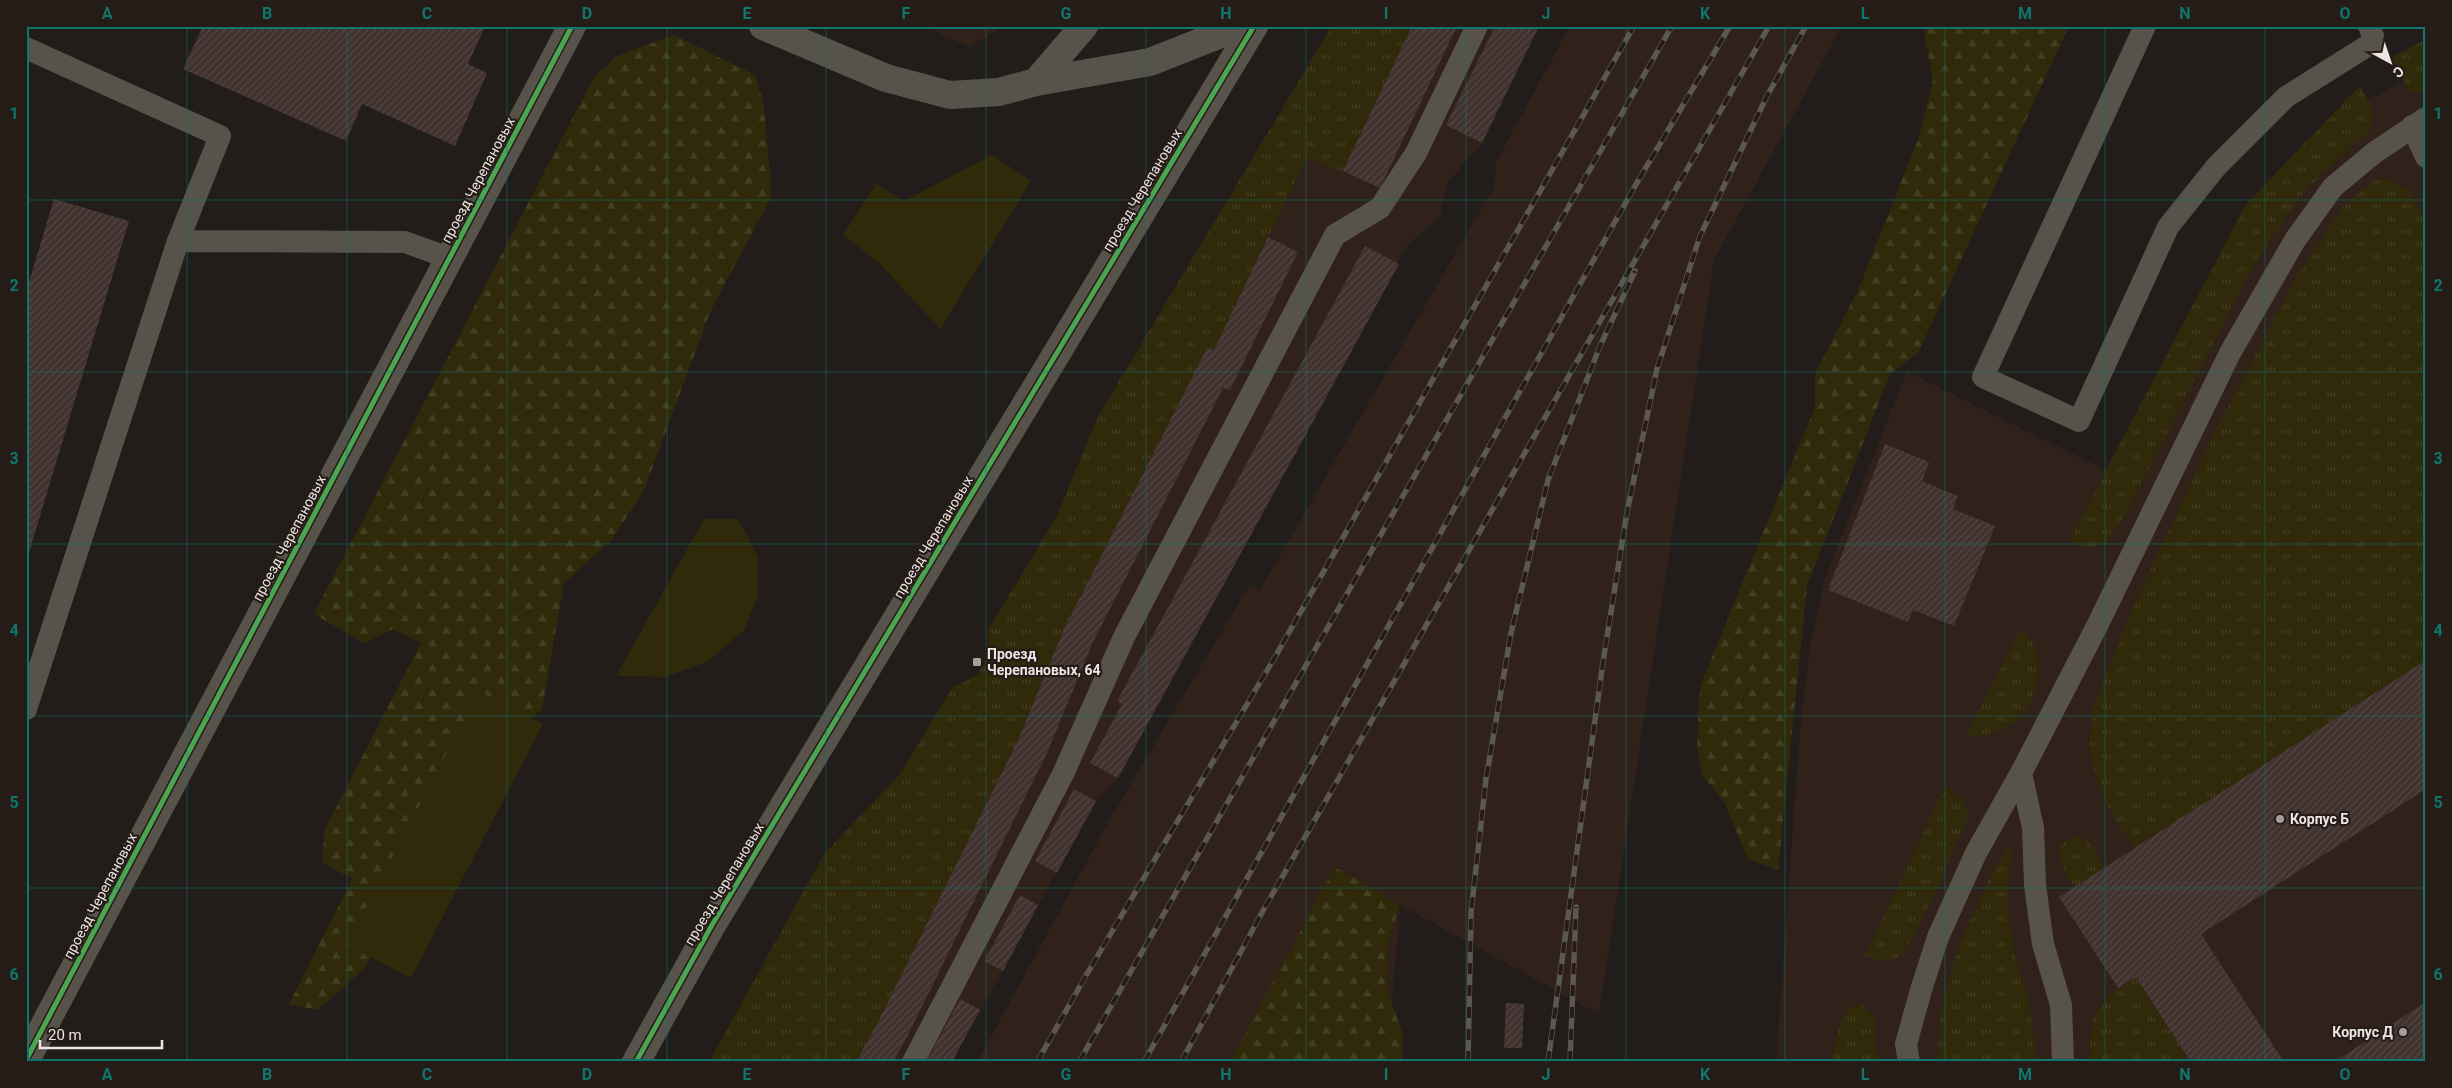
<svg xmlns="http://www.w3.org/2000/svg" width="2452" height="1088" font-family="Roboto,sans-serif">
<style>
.built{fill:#30221a}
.grass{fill:url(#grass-tufts)}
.forest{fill:url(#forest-firs)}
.park{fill:#30290a}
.building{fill:url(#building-hatch)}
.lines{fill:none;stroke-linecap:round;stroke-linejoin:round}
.service{stroke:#58534a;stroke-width:22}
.minor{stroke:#58534a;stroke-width:28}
.rail-casing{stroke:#5c5751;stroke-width:5.5}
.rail{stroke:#251c17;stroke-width:4;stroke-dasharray:11;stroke-linecap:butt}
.cycleway-casing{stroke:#251c17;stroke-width:8}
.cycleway{stroke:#4ca352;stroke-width:5}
.grid{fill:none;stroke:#0f766e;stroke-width:1;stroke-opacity:0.55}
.poi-dot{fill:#a59f9c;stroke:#251c17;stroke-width:2}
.labels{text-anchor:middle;stroke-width:4.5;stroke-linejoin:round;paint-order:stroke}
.street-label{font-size:14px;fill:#ece5e2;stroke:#251c17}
.poi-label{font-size:14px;font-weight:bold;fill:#ece5e2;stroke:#251c17;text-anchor:start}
.neatline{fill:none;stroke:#0f766e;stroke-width:2}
.grid-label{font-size:16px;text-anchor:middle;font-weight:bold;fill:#0f766e}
</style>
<defs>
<pattern id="grass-tufts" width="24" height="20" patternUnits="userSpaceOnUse" patternTransform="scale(1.25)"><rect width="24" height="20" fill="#30290a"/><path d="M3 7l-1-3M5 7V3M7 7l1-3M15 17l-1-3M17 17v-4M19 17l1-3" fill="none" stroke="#443e22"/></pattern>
<pattern id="forest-firs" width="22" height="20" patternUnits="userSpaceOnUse" patternTransform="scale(1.25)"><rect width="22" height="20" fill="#30290a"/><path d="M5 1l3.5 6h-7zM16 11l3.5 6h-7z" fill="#443e22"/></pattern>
<pattern id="building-hatch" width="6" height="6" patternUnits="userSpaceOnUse" patternTransform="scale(1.25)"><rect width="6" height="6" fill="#41322f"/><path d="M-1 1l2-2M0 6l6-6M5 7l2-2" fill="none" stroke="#534643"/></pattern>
</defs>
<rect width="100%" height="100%" fill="#221d1a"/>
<path class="built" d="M 923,26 L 1005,26 L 969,47 Z
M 1412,26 L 1539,26 L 1482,143 L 1448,182 L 1440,216 L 1406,247 L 1118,778 L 1096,801 L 952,1062 L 856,1062 L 879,1020 L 1018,740 L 1064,629 L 1207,348 L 1214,350 L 1308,157 L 1343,170 Z
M 1570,26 L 1842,26 L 1714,260 L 1599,1014 L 1400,905 L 1387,1062 L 977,1062 L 1110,819 L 1250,584 L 1260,590 L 1494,187 L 1496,162 Z
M 2426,39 L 2426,1062 L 1776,1062 L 1801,719 L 1810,647 L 1825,578 L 1907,371 L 2106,470 L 2246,204 L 2360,86 L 2368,100 L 2403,82 L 2392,57 Z"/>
<path class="grass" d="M 1332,26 L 1412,26 L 1343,171 L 1307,158 L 1214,350 L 1207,348 L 1064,629 L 1018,740 L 879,1020 L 856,1062 L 709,1062 L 824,854 L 900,774 L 952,688 L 977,675 L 989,656 L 988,630 L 1057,516 L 1097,418 Z
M 2426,39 L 2426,90 L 2412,94 L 2407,88 L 2392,57 Z
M 2360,86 C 2368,101 2377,112 2371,129 L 2321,175 L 2299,198 L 2264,249 L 2240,290 L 2128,511 L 2105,544 L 2087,548 L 2069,541 L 2246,204 Z
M 2387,179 L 2406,188 L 2426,221 L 2426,660 L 2135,849 L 2104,801 L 2096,776 L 2089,746 L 2093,708 L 2131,612 L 2179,509 L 2212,438 L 2275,317 L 2300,271 L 2345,205 L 2372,181 Z
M 2021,630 C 2054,653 2037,713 2004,729 C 1992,734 1979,737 1966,736 Z
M 1946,785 C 1956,794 1966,801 1968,816 C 1958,841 1916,945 1898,957 C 1887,964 1876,959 1865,955 Z
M 2077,836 L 2088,840 L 2105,868 L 2075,888 L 2061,865 L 2058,849 L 2066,840 Z
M 2011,844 L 2008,905 L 2010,928 L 2016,959 L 2028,995 L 2037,1062 L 1938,1062 C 1937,1003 1953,960 1976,907 C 1987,884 1995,863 2011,844 Z
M 2136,977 L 2191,1062 L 2091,1062 C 2086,1016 2098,1001 2136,977 Z
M 1861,1004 L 1876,1019 L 1876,1047 L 1878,1062 L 1833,1062 C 1833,1046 1838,1019 1850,1008 C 1852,1006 1858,1005 1861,1004 Z"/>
<path class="forest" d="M 1923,26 L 2069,26 L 1918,353 L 1890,374 L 1807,586 L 1778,870 L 1748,859 L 1723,800 L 1703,776 L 1697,747 L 1700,686 L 1815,407 L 1815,374 L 1859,288 L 1918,140 L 1933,81 Z
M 674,35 L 755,75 L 764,106 L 772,196 L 710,312 L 644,490 L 611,541 L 564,583 L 542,709 L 493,750 L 452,800 L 364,969 L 318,1010 L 289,1004 L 352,879 L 322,862 L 325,829 L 421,643 L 393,629 L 364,643 L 314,614 L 594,77 L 617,56 Z
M 1335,867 L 1400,905 L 1388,940 L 1386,986 L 1403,1035 L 1402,1062 L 1230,1062 Z"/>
<path class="park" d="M 992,155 L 1031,181 L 940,329 L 881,265 L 843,235 L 876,184 L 904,201 Z
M 704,519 L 738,519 L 758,557 L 758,596 L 744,630 L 707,662 L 665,677 L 616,676 Z
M 479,691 L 543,724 L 411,978 L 347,945 Z"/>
<path class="building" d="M 203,26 L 485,26 L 468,64 L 487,73 L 455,146 L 362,104 L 346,141 L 183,69 Z
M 1412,26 L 1457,26 L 1380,188 L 1343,171 Z
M 1495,26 L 1539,26 L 1482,143 L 1446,125 Z
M 54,199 L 129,221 L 27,559 L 26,292 Z
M 1268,237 L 1298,252 L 1230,390 L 1223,388 L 1093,642 L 1047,753 L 908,1035 L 893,1062 L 856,1062 L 879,1020 L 1018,740 L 1064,629 L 1207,348 L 1214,350 Z
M 1365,246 L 1399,264 L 1118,778 L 1090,763 L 1122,704 L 1117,701 Z
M 1885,444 L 1929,462 L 1922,481 L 1958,496 L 1953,509 L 1995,526 L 1954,626 L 1913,610 L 1908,622 L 1828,590 Z
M 2426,660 L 2426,789 L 2201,934 L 2284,1062 L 2191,1062 L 2136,977 L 2118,988 L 2059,897 Z
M 1074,789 L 1096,801 L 1057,873 L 1035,861 Z
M 1020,895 L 1038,905 L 1003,971 L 984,961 Z
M 960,999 L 980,1010 L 952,1062 L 926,1062 Z
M 2426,1002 L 2426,1062 L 2334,1062 Z
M 1506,1003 L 1524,1004 L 1522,1048 L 1504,1048 Z"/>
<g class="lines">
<path class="service" d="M 2145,26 L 1983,377 L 2079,421 L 2168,227 L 2216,167 L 2286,97 L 2375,41 L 2369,26
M 26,48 L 220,136 L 178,241
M 2412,126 L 2426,157
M 26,709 L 178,241 L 405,242 L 449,258
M 2021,773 L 2033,828 L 2035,885 L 2043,944 L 2061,1005 L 2063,1062
M 913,1062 L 1063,774 L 1124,637 L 1335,235 L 1380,208 L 1416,153 L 1477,26
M 1909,1062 L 1906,1044 L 1921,990 L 1938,937 L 1976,853 L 2021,773 L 2097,626 L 2230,353 L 2295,240 L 2333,187 L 2374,153 L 2426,118"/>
<path class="minor" d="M 763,26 L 886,78 L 950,95 L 999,92 L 1036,82 L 1150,62 L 1241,26
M 1036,82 L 1084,26
M 26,1060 L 572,26
M 636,1062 L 712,925 L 1254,26"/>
<g class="rail-casing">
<path id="rail" d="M 1037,1062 L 1088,972 L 1275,657 L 1634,26
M 1079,1062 L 1672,26
M 1144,1062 L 1635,186 L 1730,26
M 1181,1062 L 1265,907 L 1769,26
M 1468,1062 L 1471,913 L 1486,779 L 1511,633 L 1548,480 L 1600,346 L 1635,271
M 1548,1062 L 1603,662 L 1627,512 L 1657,369 L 1700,236 L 1767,96 L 1806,26
M 1570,1062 L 1576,907"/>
</g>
<use href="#rail" class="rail"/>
<g class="cycleway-casing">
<path id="cycleway" d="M 26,1060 L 572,26
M 636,1062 L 712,925 L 1254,26"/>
</g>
<use href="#cycleway" class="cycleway"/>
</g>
<path class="grid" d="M 187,26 L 187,1062M 347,26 L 347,1062M 507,26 L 507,1062M 667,26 L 667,1062M 826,26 L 826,1062M 986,26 L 986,1062M 1146,26 L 1146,1062M 1306,26 L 1306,1062M 1466,26 L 1466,1062M 1626,26 L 1626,1062M 1785,26 L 1785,1062M 1945,26 L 1945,1062M 2105,26 L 2105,1062M 2265,26 L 2265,1062M 26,200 L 2426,200M 26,372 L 2426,372M 26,544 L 2426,544M 26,716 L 2426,716M 26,888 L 2426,888"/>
<g class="poi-dot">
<rect x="972" y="657" width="10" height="10" rx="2.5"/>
<circle cx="2280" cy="819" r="5"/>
<circle cx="2403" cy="1032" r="5"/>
</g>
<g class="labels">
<g class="street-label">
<text transform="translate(478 180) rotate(-62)" y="5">проезд Черепановых</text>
<text transform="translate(1142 190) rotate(-59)" y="5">проезд Черепановых</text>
<text transform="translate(933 537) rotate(-59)" y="5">проезд Черепановых</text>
<text transform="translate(289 538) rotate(-62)" y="5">проезд Черепановых</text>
<text transform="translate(724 884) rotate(-59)" y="5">проезд Черепановых</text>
<text transform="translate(100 896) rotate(-62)" y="5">проезд Черепановых</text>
</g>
<g class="poi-label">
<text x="987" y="659">Проезд<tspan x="987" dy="16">Черепановых, 64</tspan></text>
<text x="2290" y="824">Корпус Б</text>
<text x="2393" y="1037" text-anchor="end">Корпус Д</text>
</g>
</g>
<rect width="2452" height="1088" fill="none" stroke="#251c17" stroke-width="55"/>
<g transform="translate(2390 62) rotate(140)" stroke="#251c17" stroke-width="4" paint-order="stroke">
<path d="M0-4L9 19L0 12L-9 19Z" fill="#ece5e2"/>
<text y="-8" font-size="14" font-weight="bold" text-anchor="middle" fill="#ece5e2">С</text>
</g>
<path d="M40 1040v8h122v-8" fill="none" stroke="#ece5e2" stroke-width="2.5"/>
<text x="48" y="1040" font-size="15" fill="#ece5e2" stroke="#251c17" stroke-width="4" paint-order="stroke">20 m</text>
<rect x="28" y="28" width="2396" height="1032" class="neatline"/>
<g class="grid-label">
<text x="107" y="19">A</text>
<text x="267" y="19">B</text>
<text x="427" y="19">C</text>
<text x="587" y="19">D</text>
<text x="747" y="19">E</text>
<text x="906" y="19">F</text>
<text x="1066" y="19">G</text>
<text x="1226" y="19">H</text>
<text x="1386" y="19">I</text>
<text x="1546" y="19">J</text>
<text x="1705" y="19">K</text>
<text x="1865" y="19">L</text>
<text x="2025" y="19">M</text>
<text x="2185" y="19">N</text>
<text x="2345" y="19">O</text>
<text x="14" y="119">1</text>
<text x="2438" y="119">1</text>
<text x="14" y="291">2</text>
<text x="2438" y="291">2</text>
<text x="14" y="464">3</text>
<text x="2438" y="464">3</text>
<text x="14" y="636">4</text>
<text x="2438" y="636">4</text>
<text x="14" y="808">5</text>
<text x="2438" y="808">5</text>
<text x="14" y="980">6</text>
<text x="2438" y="980">6</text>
<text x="107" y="1080">A</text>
<text x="267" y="1080">B</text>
<text x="427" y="1080">C</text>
<text x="587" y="1080">D</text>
<text x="747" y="1080">E</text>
<text x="906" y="1080">F</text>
<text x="1066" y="1080">G</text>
<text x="1226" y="1080">H</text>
<text x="1386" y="1080">I</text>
<text x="1546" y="1080">J</text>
<text x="1705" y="1080">K</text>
<text x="1865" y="1080">L</text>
<text x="2025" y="1080">M</text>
<text x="2185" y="1080">N</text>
<text x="2345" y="1080">O</text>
</g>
</svg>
